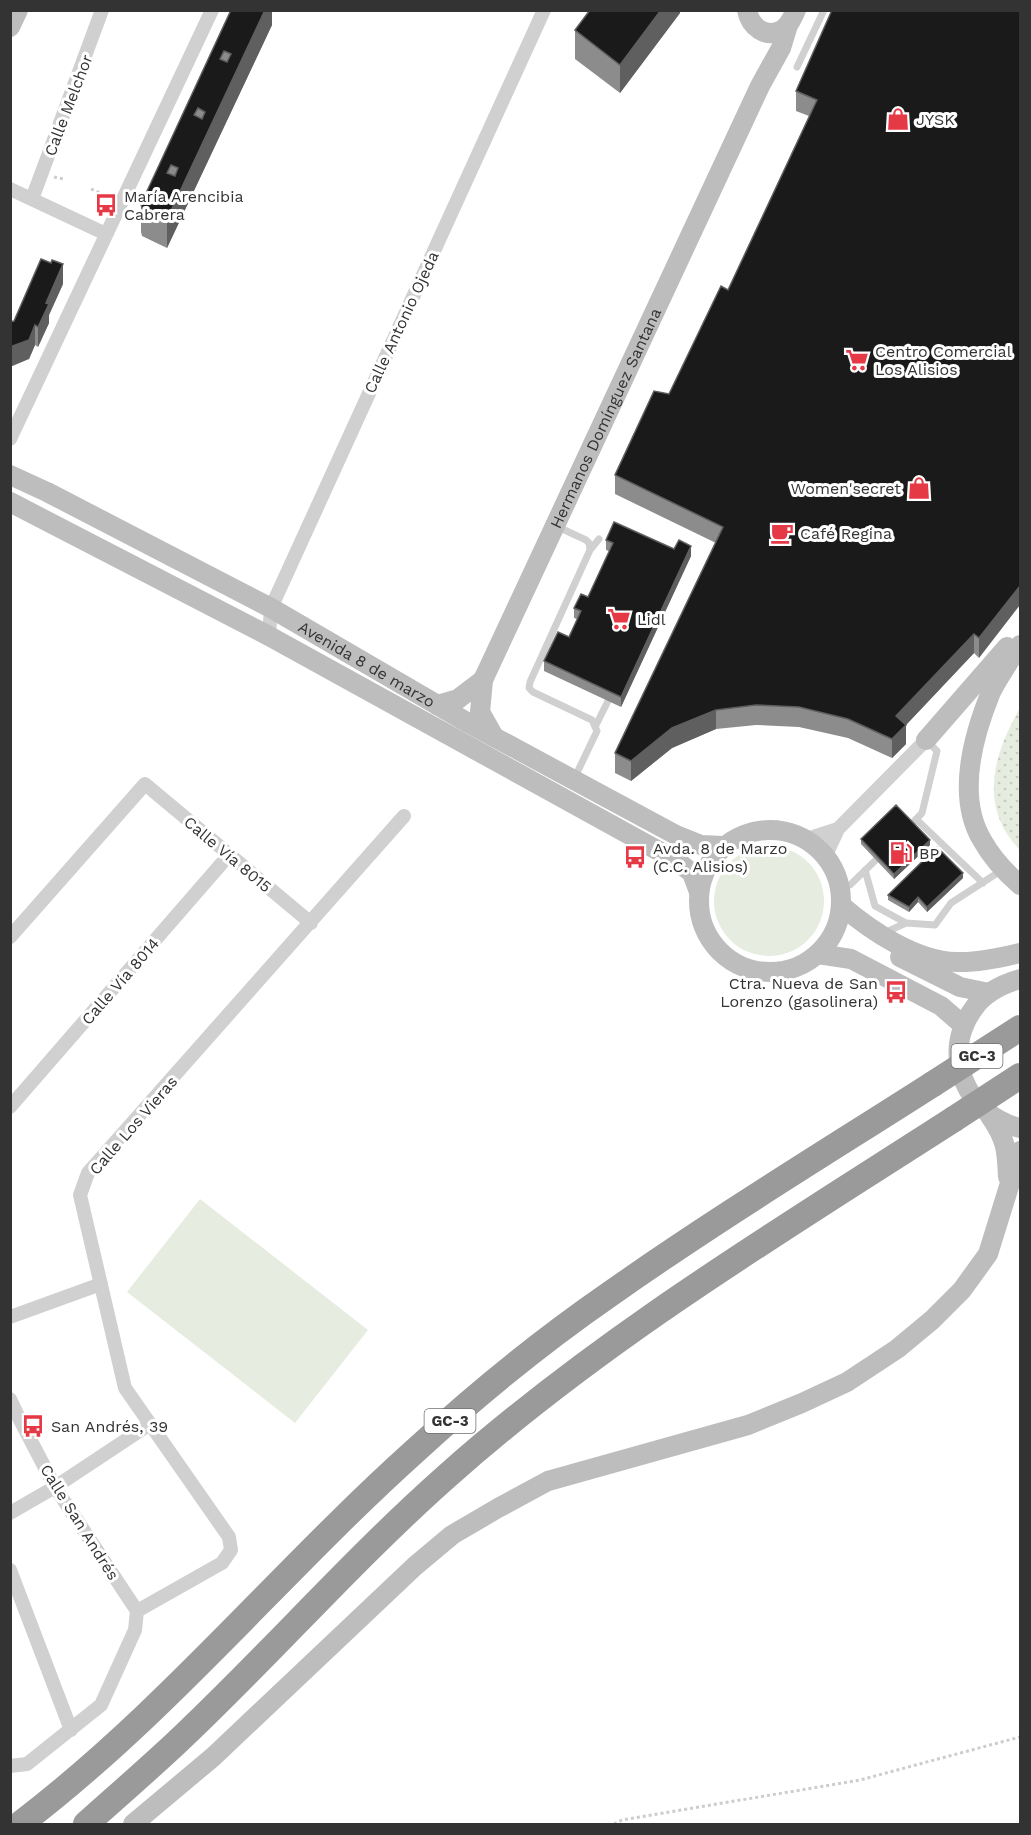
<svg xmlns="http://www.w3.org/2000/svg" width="1031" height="1835" font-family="'Work Sans',sans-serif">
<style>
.grass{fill:#e6ecdf}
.park{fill:url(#park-dots)}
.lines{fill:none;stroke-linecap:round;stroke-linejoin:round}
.path{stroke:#cdcdcd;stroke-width:3;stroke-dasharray:3 3;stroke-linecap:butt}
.lane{stroke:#d0d0d0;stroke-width:7}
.street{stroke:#d0d0d0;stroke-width:14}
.secondary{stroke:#bdbdbd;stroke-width:20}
.highway{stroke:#9a9a9a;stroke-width:26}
.highway-bridge{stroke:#9a9a9a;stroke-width:26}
.wall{fill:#8c8c8c}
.shaded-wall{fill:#5f5f5f}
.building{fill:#1a1a1a;stroke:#5f5f5f;stroke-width:1.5;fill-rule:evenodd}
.labels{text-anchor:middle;stroke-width:6;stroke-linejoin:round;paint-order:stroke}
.shield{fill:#fff;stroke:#707070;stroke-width:1.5}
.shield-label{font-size:15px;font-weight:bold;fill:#333}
.street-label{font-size:16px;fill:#333;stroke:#fff}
.poi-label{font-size:16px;fill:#333;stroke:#fff;text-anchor:start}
</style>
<defs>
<pattern id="park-dots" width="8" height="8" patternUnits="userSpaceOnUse" patternTransform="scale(1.5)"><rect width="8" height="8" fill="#e6ecdf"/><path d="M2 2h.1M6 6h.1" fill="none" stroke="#c6cbc0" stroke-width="1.8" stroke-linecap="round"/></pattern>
</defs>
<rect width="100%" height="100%" fill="#fff"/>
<path class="grass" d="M714 901a55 55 0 1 1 110 0a55 55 0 1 1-110 0Z
M 200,1199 L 368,1330 L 295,1423 L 127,1292 Z"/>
<path class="park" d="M 1020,708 L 1020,850 C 978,807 993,755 1020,708 Z"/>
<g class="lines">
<path class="path" d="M 54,177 L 64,179
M 91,189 L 111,198
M 614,1824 L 622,1820 L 860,1780 L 1020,1737"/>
<path class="lane" d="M 797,67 L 824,10
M 558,527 L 586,540 L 589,543 L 590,550
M 595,727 L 608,701
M 575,777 L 597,731 L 592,720 L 533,692 L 529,688 L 530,682 L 590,550 L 599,539
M 916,819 L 983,883
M 907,829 L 922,813 L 937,751 L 927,741
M 865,870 L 875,906 L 906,923 L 935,925 L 951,903 L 1002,870
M 841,888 L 850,885 L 882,854
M 884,933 L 906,923"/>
<path class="street" d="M 10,189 L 106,234
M 32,199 L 102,10
M 10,439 L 212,10
M 269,636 L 271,608 L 544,10
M 807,839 L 838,829
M 826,855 L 838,829 L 926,740
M 10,937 L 145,784 L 311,923
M 10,1107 L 229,855
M 10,1317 L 101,1284
M 10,1399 L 18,1416 L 55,1487 L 137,1611
M 10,1513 L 55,1487 L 150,1424
M 10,1570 L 71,1730
M 137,1611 L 222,1563 L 231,1550 L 229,1537 L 125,1388 L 80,1195 L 88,1173 L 404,816
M 10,1766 L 27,1764 L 101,1705 L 135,1630 L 137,1611"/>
<g class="secondary">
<path d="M 747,10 C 750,27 766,39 782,30 C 790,25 792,18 796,10"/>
<path d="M 10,27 L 18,10"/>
<path id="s1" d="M 10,475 L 47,492 L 271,608 L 470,724 L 676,835 L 701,845 L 723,846"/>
<path d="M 10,502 L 269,636 L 677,861 L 692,873 L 699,892"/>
<path d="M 1020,645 C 1010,660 999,676 991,692 C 973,736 956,796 982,840 C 992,858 1005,872 1020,885"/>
<path d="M 437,705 L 458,699 L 483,680"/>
<path id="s2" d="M 494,737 L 480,712 L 483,680 L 760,86 L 781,48 L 788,25"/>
<path d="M 926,740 L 1007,647"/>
<circle cx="770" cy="901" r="71"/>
<path d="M 842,906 C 871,931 916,961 956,962 C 978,963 1000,958 1020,953"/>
<path d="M 818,954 L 851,959 L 941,1006 L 964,1026"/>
<path d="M 900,957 L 960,987 L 989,993"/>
<path d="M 1020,979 C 1003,984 985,992 974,1008 C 939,1054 967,1116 1020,1128"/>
<path d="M 990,1116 C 1006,1139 1007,1150 1008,1177"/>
<path d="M 133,1824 L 213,1757 L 415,1566 L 452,1535 L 498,1508 L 548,1481 L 748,1425 L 802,1403 L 847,1382 L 897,1349 L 932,1320 L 962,1290 L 988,1254 L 1020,1151"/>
</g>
<path class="highway" d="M 20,1824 C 165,1714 281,1571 416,1450 C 477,1394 542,1341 610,1294 C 715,1220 825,1153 933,1084
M 86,1824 C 115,1798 145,1772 174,1745 C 267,1658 351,1561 447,1476 C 602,1338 780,1231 954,1119"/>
<path class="highway-bridge" d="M 933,1084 L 1020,1028
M 954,1119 L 1020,1076"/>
</g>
<path class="wall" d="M 231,10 L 272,10 L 272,25 L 167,248 L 142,236 L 141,232 L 141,204 Z
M 680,10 L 680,13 L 620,93 L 575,59 L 575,30 Z
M 1020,10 L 979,658 L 974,653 L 906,725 L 906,744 L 892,758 L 848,738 L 799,727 L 756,725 L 716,729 L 672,748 L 631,781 L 615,773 L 615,753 L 716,543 L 615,494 L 615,475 L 669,394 L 728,290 L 809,116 L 796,111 L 796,91 Z
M 63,284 L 49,315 L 49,323 L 38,347 L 35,345 L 29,359 L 14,321 Z
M 606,540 L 674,549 L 691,556 L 621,707 L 544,671 L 544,661 L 569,637 L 577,619 L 574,618 L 574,608 L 588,597 L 609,551 L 606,550 Z
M 861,839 L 930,845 L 894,879 L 861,844 Z
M 963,878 L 927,912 L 918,902 L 909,912 L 888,900 L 888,895 Z"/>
<path class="shaded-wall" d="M 264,10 L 272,10 L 272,25 L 167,248 L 167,219 Z
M 661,10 L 680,10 L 680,13 L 620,93 L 620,65 Z
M 63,264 L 63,284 L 49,315 L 49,323 L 38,347 L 38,327 L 46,303 Z
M 35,325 L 35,345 L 29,359 L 10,367 L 10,347 Z
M 691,546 L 691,556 L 621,707 L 621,697 Z
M 1020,586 L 1020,605 L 979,658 L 979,638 Z
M 974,634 L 974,653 L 906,725 L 906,744 L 892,758 L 892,739 L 896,716 Z
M 716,710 L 716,729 L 672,748 L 631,781 L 631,761 L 672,728 Z
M 930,840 L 930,845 L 894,879 L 894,874 Z
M 963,873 L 963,878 L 927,912 L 927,907 Z
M 918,897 L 918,902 L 909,912 L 909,907 Z"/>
<path class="building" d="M 231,10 L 265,10 L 167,219 L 142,208 L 141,204 ZM 224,51 L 231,54 L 227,62 L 220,59 ZM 198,108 L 205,112 L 202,119 L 194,115 ZM 171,165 L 178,168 L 175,176 L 167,173 Z
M 590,10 L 661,10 L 620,65 L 575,30 Z
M 832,10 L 1020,10 L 1020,586 L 979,638 L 974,634 L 896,716 L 906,725 L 892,739 L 848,719 L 799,707 L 756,705 L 716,710 L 672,728 L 631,761 L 615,753 L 723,527 L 615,475 L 654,391 L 669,394 L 721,286 L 728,290 L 817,100 L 796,91 Z
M 41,259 L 51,263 L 52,260 L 63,264 L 46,303 L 49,304 L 38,327 L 35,325 L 29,340 L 10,347 L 10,322 L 14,321 Z
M 614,522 L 674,549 L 679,540 L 691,546 L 621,697 L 544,661 L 558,632 L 569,637 L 581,611 L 574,608 L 581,594 L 588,597 L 613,543 L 606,540 Z
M 896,805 L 930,840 L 894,874 L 861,839 Z
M 937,847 L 963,873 L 927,907 L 918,897 L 909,907 L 888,895 Z"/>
<defs>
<g id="shop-bare" transform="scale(1.8)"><path d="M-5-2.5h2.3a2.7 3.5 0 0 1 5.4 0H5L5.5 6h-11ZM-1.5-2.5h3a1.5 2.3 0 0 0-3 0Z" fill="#e63946" stroke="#fff" stroke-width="2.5" paint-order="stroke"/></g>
<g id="bus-bare" transform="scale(1.8)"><path d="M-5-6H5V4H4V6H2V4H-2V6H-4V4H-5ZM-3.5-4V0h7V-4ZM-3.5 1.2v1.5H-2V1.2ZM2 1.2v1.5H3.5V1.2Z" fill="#e63946" stroke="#fff" stroke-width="2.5" paint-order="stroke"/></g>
<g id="supermarket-bare" transform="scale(1.8)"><path d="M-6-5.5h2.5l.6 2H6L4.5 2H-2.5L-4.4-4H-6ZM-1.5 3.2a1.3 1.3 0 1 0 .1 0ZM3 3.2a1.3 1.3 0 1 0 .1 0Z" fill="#e63946" stroke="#fff" stroke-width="2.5" paint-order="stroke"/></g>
<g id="cafe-bare" transform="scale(1.8)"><path d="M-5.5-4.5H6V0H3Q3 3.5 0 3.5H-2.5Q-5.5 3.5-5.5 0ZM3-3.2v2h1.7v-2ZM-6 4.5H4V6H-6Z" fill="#e63946" stroke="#fff" stroke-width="2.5" paint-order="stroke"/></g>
<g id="fuel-bare" transform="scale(1.8)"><path d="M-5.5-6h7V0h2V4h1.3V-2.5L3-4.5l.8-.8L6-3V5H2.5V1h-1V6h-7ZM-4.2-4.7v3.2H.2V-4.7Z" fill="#e63946" stroke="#fff" stroke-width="2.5" paint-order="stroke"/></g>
</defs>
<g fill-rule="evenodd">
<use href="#shop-bare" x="898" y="119"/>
<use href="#bus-bare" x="106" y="205"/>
<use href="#supermarket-bare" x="857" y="360"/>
<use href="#shop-bare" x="919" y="488"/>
<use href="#cafe-bare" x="782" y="533"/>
<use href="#supermarket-bare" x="619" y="619"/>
<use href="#fuel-bare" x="901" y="853"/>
<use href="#bus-bare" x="635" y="857"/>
<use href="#bus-bare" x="896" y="992"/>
<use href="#bus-bare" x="33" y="1426"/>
</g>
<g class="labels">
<g class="shield">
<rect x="951.5" y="1044" width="51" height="24" rx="4.5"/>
<rect x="424.5" y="1409" width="51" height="24" rx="4.5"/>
</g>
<g class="shield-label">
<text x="977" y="1061">GC-3</text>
<text x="450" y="1426">GC-3</text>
</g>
<g class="street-label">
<text transform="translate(68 105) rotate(-69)" y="6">Calle Melchor</text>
<text transform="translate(401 322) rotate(-65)" y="6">Calle Antonio Ojeda</text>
<text dy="6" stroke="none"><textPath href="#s2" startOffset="350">Hermanos Domínguez Santana</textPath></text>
<text dy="6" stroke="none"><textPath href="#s1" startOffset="404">Avenida 8 de marzo</textPath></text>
<text transform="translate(228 854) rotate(40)" y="6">Calle Vía 8015</text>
<text transform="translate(120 981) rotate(-49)" y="6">Calle Vía 8014</text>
<text transform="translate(133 1125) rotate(-49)" y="6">Calle Los Vieras</text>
<text transform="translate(80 1522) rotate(58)" y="6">Calle San Andrés</text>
</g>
<g class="poi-label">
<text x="916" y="125">JYSK</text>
<text x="124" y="202">María Arencibia<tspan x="124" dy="18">Cabrera</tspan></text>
<text x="875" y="357">Centro Comercial<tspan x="875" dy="18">Los Alisios</tspan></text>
<text x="901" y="494" text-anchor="end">Women'secret</text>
<text x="800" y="539">Café Regina</text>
<text x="637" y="625">Lidl</text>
<text x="653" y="854">Avda. 8 de Marzo<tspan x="653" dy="18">(C.C. Alisios)</tspan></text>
<text x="919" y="859">BP</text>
<text x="878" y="989" text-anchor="end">Ctra. Nueva de San<tspan x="878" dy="18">Lorenzo (gasolinera)</tspan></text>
<text x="51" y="1432">San Andrés, 39</text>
</g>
</g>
<rect width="1031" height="1835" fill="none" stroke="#333333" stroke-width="24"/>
</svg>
